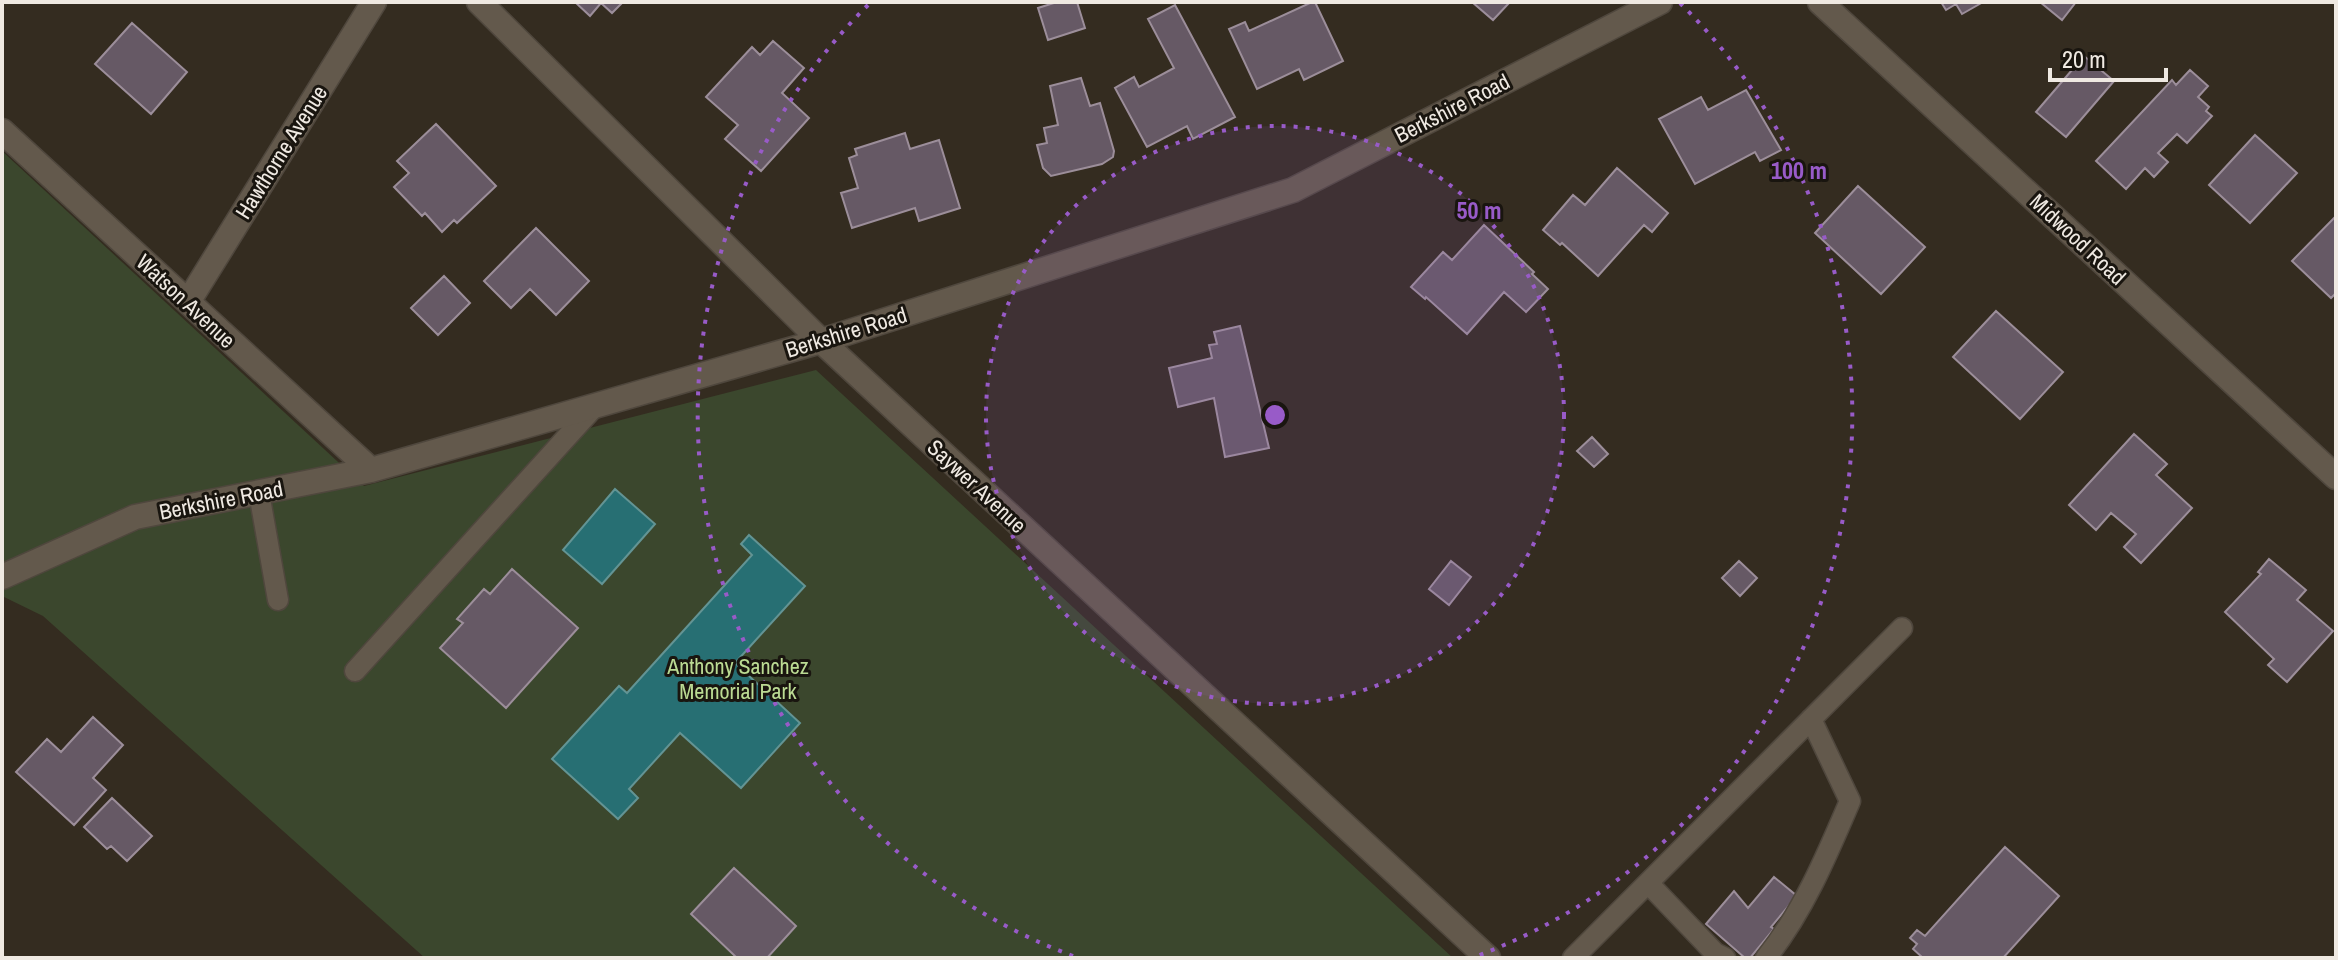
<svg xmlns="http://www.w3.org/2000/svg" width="2338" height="960" font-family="'Archivo Narrow',sans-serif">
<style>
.green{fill:#3b472d}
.water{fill:#276f73;stroke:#639494;stroke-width:2}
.building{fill:#665965;stroke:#9c8e9a;stroke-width:2}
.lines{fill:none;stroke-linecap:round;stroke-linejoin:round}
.lane-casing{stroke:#4f473d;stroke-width:23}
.street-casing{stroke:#4f473d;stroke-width:27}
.lane{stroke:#63594c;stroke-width:20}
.street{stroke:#63594c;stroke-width:24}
.ring{fill:none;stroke:#985bc8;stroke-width:4;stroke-dasharray:4 8}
.labels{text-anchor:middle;stroke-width:6;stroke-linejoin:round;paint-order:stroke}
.street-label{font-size:22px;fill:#efe9e2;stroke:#19150f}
.park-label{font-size:22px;fill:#bbdb93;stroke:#19150f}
.centre{fill:#985bc8;stroke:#19150f;stroke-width:4}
.ring-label{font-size:24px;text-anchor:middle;font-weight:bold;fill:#985bc8;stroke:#19150f;stroke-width:6;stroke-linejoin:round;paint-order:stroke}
</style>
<rect width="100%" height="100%" fill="#342c20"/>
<path class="green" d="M 2,151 L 364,486 L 816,370 L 1453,958 L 425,958 L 43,616 L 2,596 Z"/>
<path class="water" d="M 615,489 L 655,524 L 602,584 L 563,550 Z
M 749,535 L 805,586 L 735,663 L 800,723 L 741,788 L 680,733 L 629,789 L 638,798 L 618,819 L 552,759 L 619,686 L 627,693 L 752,555 L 741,544 Z"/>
<path class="building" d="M 575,2 L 623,2 L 612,13 L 601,3 L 590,16 Z
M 1057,2 L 1077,2 L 1085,28 L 1048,40 L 1038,8 Z
M 1312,2 L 1315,2 L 1343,61 L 1304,80 L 1299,69 L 1257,89 L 1229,29 L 1245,22 L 1249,31 Z
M 1472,2 L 1510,2 L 1493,20 Z
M 1941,2 L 1983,2 L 1962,14 L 1956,4 L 1946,10 Z
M 2040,2 L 2076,2 L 2062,20 Z
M 1175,5 L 1235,117 L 1193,139 L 1187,126 L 1147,147 L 1115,88 L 1134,77 L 1139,87 L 1174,68 L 1148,19 Z
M 132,23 L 187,72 L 151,114 L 95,64 Z
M 773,41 L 804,68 L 782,93 L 809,118 L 761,171 L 725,139 L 738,125 L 706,97 L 752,47 L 760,55 Z
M 2084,56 L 2114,81 L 2066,137 L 2036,112 Z
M 2190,70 L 2208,86 L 2198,97 L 2209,107 L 2206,111 L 2212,116 L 2187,143 L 2177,134 L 2158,153 L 2168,162 L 2154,177 L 2145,168 L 2126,189 L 2096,161 L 2172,80 L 2176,85 Z
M 1081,78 L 1090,106 L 1100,103 L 1114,151 L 1113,157 L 1102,164 L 1051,176 L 1043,168 L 1037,145 L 1047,143 L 1044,128 L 1058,125 L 1050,86 Z
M 1746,90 L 1781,150 L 1760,161 L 1755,152 L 1695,184 L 1659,119 L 1701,97 L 1708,110 Z
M 436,124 L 496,186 L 457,223 L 454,220 L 442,232 L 425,213 L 422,216 L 394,187 L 409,173 L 397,161 Z
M 905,133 L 910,149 L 939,140 L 960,208 L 919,221 L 915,208 L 852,228 L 841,193 L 858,188 L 849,158 L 857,155 L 855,149 Z
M 2255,135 L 2297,173 L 2250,223 L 2209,185 Z
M 1617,168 L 1668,213 L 1652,232 L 1644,225 L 1598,276 L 1562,243 L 1560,245 L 1543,230 L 1573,195 L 1585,205 Z
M 1858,186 L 1925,247 L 1881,294 L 1815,233 Z
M 2336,216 L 2336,293 L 2331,298 L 2292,261 Z
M 1484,225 L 1534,272 L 1532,274 L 1548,289 L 1526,312 L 1504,292 L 1467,334 L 1426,297 L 1425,299 L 1411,287 L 1443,252 L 1452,260 Z
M 536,228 L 589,281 L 556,315 L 530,289 L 511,308 L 484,281 Z
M 444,276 L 470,303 L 438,335 L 411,308 Z
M 1996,311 L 2063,372 L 2020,419 L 1953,357 Z
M 1240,326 L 1269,448 L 1225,457 L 1214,398 L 1178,407 L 1169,368 L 1212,358 L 1209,345 L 1217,344 L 1214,332 Z
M 2134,434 L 2167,464 L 2156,475 L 2192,508 L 2141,563 L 2124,547 L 2136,534 L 2111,513 L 2096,530 L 2069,505 Z
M 1592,437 L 1608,454 L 1594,467 L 1577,451 Z
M 2269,559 L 2306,590 L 2297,600 L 2333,631 L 2287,682 L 2268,665 L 2274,659 L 2225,612 L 2261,574 L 2258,572 Z
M 1451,561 L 1471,577 L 1449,605 L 1429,589 Z
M 1739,561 L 1757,578 L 1740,596 L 1722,578 Z
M 512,569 L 578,628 L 506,708 L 440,648 L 463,623 L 457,619 L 484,589 L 490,594 Z
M 93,717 L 123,745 L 93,778 L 106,790 L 74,825 L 16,772 L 47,739 L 61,752 Z
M 112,798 L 152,836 L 127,861 L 111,846 L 107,849 L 84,827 Z
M 2005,847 L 2059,896 L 2003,958 L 1923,958 L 1913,949 L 1917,944 L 1910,938 L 1917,930 L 1925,936 Z
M 734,868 L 796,926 L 767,958 L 737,958 L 691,914 Z
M 1774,877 L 1797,896 L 1771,927 L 1774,929 L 1750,958 L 1745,958 L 1706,924 L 1734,891 L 1748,908 Z"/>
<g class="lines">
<g class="lane-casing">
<path id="lane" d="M 259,493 L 278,600
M 355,671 L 595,406
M 1648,883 L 1715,953 L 1725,958
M 1573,958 L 1902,628
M 1766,958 C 1803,912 1827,855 1850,801 L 1811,719"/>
</g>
<g class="street-casing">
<path id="street" d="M 479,2 L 817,337 L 1488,958
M 1820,2 L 2336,477
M 2,131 L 371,470
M 188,302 L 374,2
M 2,577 L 135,517 L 371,470 L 821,341 L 1293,190 L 1660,2"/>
</g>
<use href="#lane" class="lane"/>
<use href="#street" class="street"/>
</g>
<circle cx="1275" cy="415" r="289" fill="#985bc8" fill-opacity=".12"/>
<g class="ring">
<circle cx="1275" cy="415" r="289"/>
<path d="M1073 956A578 578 0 0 1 870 3M1680 3A578 578 0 0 1 1477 956"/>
</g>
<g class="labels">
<g class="street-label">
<text transform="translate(1452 108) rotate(-27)" y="8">Berkshire Road</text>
<text transform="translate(281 152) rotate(-58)" y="8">Hawthorne Avenue</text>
<text transform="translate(2078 239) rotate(43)" y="8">Midwood Road</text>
<text transform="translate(186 301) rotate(43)" y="8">Watson Avenue</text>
<text transform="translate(846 332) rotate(-17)" y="8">Berkshire Road</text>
<text transform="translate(977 486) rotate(43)" y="8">Saywer Avenue</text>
<text transform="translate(221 500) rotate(-11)" y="8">Berkshire Road</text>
</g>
<g class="park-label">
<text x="738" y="674">Anthony Sanchez<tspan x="738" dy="25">Memorial Park</tspan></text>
</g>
</g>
<circle cx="1275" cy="415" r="12" class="centre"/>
<g class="ring-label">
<text x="1799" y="179">100 m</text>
<text x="1479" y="219">50 m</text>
</g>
<rect width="2338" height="960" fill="none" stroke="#efe9e2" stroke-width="8"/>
<path d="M2050 68v12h116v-12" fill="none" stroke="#efe9e2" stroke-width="4"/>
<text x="2062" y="68" font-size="24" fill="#efe9e2" stroke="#19150f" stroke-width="6" paint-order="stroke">20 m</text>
</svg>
